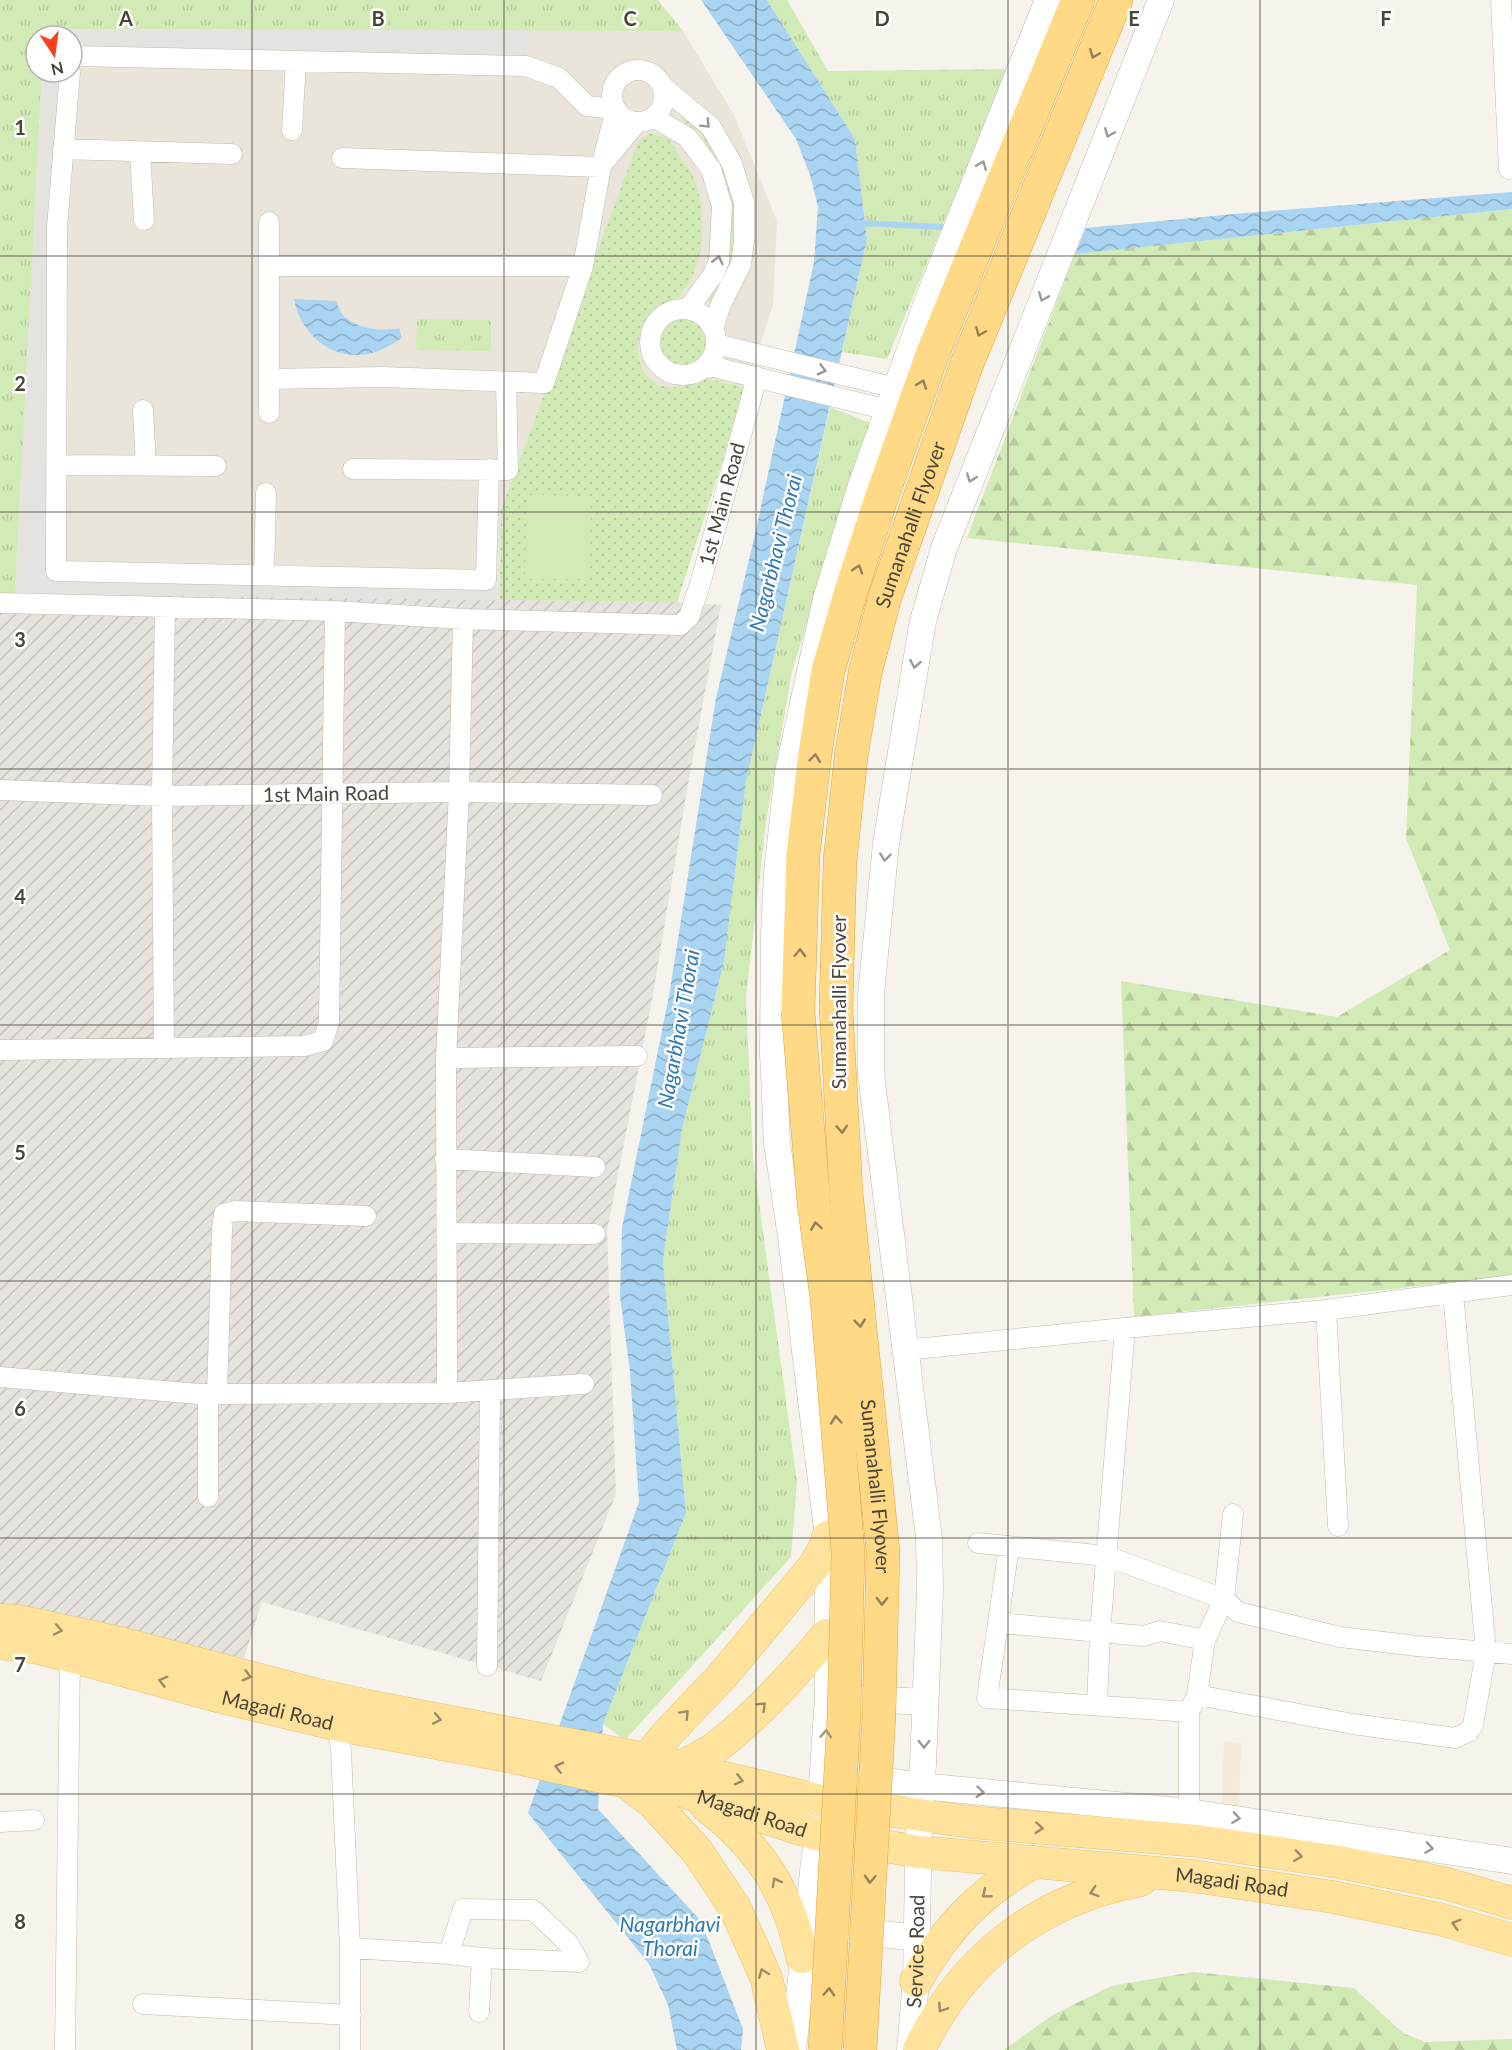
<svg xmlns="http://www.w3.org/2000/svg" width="1512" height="2050" font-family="Lato,sans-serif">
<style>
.residential{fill:#eae5da}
.commercial{fill:#f7ead8}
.industrial{fill:url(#industrial-furrows)}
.grass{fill:url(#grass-tufts)}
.forest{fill:url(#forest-firs)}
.garden{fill:url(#garden-dots)}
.pitch{fill:#d2eab5}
.parking{fill:#e5e3e0}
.water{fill:url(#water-waves)}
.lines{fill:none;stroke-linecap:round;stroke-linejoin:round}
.stream{stroke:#a9d4f2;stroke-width:6}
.minor-casing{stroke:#c2bbae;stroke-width:21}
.tertiary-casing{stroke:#c2bbae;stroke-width:27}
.primary-casing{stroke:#e6c16a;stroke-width:33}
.trunk-casing{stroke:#e0a43c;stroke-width:34}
.minor{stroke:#fff;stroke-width:20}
.tertiary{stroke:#fff;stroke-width:26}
.primary{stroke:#ffe39c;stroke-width:32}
.trunk{stroke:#ffd985;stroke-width:33}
.trunk-bridge-casing{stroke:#e0a43c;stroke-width:34;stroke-linecap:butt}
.trunk-bridge{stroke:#ffd985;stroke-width:33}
.oneway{stroke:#938057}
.oneway2{stroke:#9c9892}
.oneway3{stroke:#9c8c66}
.grid{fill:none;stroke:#4b4439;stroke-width:1.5;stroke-opacity:0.55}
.labels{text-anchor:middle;stroke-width:5;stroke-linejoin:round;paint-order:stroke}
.street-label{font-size:20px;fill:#4b4439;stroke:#fff}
.water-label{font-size:21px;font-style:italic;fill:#2e7ab2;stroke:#fff}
.grid-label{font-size:20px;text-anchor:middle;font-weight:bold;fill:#4b4439;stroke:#fff;stroke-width:5;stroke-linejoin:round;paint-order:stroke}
</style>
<defs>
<pattern id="industrial-furrows" width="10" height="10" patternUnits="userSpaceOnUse" patternTransform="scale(1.5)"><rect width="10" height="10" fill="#e6e2dd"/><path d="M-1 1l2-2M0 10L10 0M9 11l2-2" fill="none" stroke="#c7c3be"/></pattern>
<pattern id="grass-tufts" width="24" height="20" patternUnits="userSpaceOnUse" patternTransform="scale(1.5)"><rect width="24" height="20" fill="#d2eab5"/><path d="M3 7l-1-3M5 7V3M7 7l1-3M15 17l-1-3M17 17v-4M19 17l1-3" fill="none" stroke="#b6ca9c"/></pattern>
<pattern id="forest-firs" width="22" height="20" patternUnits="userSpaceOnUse" patternTransform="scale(1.5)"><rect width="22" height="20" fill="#d2eab5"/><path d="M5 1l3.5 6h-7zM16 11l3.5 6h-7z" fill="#b6ca9c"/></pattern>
<pattern id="garden-dots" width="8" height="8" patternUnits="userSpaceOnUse" patternTransform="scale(1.5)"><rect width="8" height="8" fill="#d2eab5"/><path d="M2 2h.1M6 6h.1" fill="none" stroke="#b6ca9c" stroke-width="1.8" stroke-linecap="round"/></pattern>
<pattern id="water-waves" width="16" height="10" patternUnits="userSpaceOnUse" patternTransform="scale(1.5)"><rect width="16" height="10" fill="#a9d4f2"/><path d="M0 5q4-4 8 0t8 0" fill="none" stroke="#8caec5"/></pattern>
</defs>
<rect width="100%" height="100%" fill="#f6f3ec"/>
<path class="residential" d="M 528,30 L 683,31 L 734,115 L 777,221 L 773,305 L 677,602 L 15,594 L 42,72 L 72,72 L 72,36 L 44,36 Z"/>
<path class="commercial" d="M 1224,1741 L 1241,1743 L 1239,1808 L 1222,1807 Z"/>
<path class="industrial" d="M 0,594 L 677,602 L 721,605 L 687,790 L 653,994 L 607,1231 L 616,1494 L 541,1681 L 262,1602 L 244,1658 L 0,1616 Z"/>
<path class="grass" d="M 0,0 L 658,0 L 683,31 L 45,29 L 44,36 L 36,36 L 36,72 L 42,72 L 15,594 L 0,594 Z
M 767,0 L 787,0 L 828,71 L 1008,69 L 887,359 L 842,352 L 867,239 L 855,139 Z
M 417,319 L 491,320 L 491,351 L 416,350 Z
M 830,407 L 870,423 L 792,671 L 766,822 L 746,997 L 753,1159 L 797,1482 L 791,1557 L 625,1740 L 603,1724 L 686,1513 L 663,1261 L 682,1129 L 724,962 L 746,782 Z"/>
<path class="forest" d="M 1512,209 L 1512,1276 L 1134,1317 L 1121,981 L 1337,1017 L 1450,950 L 1406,838 L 1417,585 L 967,538 L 1075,254 Z
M 1193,1972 L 1354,1988 L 1403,2033 L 1425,2042 L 1512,2039 L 1512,2050 L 1004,2050 L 1051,2016 L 1111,1986 Z"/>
<path class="garden" d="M 684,114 L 707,131 L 727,166 L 737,204 L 733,264 L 716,302 L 705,300 L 720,168 L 701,134 L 681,119 Z
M 648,133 C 654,135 664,136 669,140 C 674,145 678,154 682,160 C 686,165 692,172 694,179 C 709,216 705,269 677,299 C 665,312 651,304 643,326 C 625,371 660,405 702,377 L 746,388 L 677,602 L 500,600 L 501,510 L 638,142 Z
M661 342a23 23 0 1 1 46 0a23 23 0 1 1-46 0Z"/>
<path class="pitch" d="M 526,495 L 591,496 L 590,579 L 525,579 Z"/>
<path class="parking" d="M 44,29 L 528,30 L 527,61 L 72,52 L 72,36 L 44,36 Z
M 42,72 L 64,72 L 51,577 L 500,587 L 500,600 L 15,594 Z"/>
<path class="water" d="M 701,0 L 767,0 L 855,139 L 867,239 L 746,782 L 724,962 L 682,1129 L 663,1261 L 686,1513 L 603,1724 L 598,1809 L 701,1921 L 743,2029 L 741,2050 L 677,2050 L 668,2005 L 649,1964 L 528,1813 L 639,1502 L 630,1372 L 620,1296 L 622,1228 L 669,996 L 716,698 L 753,543 L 814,262 L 818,207 L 810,175 L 796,139 Z
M 1512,192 L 1512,209 L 1075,254 L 1086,228 L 1245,213 Z
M 294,299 L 337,301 C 339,327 380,333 399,328 L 402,338 C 392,344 380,352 368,354 C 332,361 300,334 294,299 Z"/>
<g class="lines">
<path class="stream" d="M 858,223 L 942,227"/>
<g class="minor-casing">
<path id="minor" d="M 1501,0 L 1509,169
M 72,56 L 526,66 L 559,78 L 587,106 L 616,109 L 601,167 L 583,266
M612 96a26 26 0 1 1 52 0a26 26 0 1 1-52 0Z
M 70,72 L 57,227 L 56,571 L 486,580 L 489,469
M 662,86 L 711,127 L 732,164 L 744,202 L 744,241 L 741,264 L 721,304 L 713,328
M 653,117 L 687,137 L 711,169 L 722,206 L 719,261 L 713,275 L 688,309
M 292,130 L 296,61
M 63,149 L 232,154
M 140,152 L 144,220
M 342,158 L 601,167
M 606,160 L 637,122
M 269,266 L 583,266 L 544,383 L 383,377 L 269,379 L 269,222
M650 342a33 33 0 1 1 66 0a33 33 0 1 1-66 0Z
M 716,344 L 896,388
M 706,365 L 888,410
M 143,410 L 146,466
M 269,413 L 269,379
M 56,465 L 216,466
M 353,469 L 508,470 L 506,382
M 264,575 L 266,493
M 0,603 L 335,611 L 463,619 L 680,625 L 689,617 L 701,581 L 757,377
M 0,790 L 162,796 L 459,792 L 652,795
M 164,1048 L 162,796 L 165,607
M 0,1050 L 304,1046 L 323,1041 L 329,1022 L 335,611
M 446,1058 L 637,1056
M 445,1159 L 595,1167
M 447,1233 L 595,1234
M 1326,1310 L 1338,1526
M 905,1350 L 1125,1328
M 0,1377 L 199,1394 L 447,1393 L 584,1384
M 447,1393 L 446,1058 L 459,792 L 463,619
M 217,1394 L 222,1229 L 224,1214 L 236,1211 L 366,1216
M 208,1497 L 208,1394
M 1233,1514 L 1224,1599 L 1205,1640 L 1197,1695 L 1353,1724 L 1455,1738 L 1468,1732 L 1473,1725 L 1486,1652 L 1453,1293
M 978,1543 L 1106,1556 L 1224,1599 L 1238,1612 L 1340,1637 L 1417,1646 L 1512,1654
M 1009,1547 L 987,1698 L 1189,1712 L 1197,1695
M 999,1623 L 1144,1636 L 1160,1631 L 1205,1640
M 487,1666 L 490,1391
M 1097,1705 L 1100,1633 L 1125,1328 L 1326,1310 L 1512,1285
M 337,1717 L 341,1751 L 350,1948 L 350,2050
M 1189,1812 L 1189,1712
M 0,1822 L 34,1820
M 350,1948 L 449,1954 L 463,1909 L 533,1910 L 568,1943 L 579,1962
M 449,1954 L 482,1958 L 479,2012
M 482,1958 L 579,1962
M 143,2004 L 351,2015
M 65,2050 L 70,1656"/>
</g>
<g class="tertiary-casing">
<g id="tertiary">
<path d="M 828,1697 L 925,1702"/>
<path d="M 823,1771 L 921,1786 L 1189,1812 L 1512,1861"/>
<path d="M 813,1926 L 917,1938"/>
<path d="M 793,2050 L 821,1801 L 828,1697 L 828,1537 L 791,1237 L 777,1143 L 773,1052 L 774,934 L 777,873 L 788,772 L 826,599 L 861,486 L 929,297 L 1048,0"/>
<path id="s1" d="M 910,2050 L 916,1981 L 919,1816 L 923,1764 L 930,1590 L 929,1538 L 871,1074 L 871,994 L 886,844 L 894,794 L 923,621 L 944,548 L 1161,0"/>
</g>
</g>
<g class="primary-casing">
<g id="primary">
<path d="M 0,1620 L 18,1621 L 120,1643 L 314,1694 L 383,1709 L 647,1759 L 821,1801 L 970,1822 L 1198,1841 L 1339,1862 L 1448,1884 L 1512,1903"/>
<path id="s2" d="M 0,1643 L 38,1648 L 70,1656 L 221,1697 L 338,1725 L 507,1756 L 611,1779 L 682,1791 L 816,1834 L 919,1852 L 1193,1876 L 1333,1897 L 1439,1919 L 1512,1940"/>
<path d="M 647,1759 L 666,1735 L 723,1675 L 815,1565 L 826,1545 L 828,1537"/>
<path d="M 683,1766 C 693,1760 705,1755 715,1748 C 757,1716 794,1675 827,1635"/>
<path d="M 627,1783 L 653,1803 L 697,1851 L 735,1908 L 766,1977 L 783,2050"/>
<path d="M 705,1805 C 759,1846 788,1890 802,1957"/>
<path d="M 916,1981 C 946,1928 980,1892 1034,1862"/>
<path d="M 919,2050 C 963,1957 1040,1899 1141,1880"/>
</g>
</g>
<g class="trunk-casing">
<g id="trunk">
<path id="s3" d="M 836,1008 L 840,861 L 851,757 L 865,673 L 885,597 L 966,366 L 1116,0"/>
<path d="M 798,1011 L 803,855 L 815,754 L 828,671 L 851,591 L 881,499 L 932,355 L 1078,0"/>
</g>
</g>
<use href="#minor" class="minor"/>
<use href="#tertiary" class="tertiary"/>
<use href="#primary" class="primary"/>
<use href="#trunk" class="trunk"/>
<g class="trunk-bridge-casing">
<g id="trunk-bridge">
<path id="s4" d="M 836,1008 L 846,1192 L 883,1551 L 879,1715 L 860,2050"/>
<path d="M 798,1011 L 814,1204 L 827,1299 L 848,1552 L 844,1715 L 825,2050"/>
</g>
</g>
<use href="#trunk-bridge" class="trunk-bridge"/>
</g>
<defs><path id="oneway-chevron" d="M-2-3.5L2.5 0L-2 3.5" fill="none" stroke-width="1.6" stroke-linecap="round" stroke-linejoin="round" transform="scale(1.5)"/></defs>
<g class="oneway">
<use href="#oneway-chevron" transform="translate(1094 54) rotate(112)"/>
<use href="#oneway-chevron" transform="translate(980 332) rotate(112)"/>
<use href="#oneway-chevron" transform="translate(922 384) rotate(-70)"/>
<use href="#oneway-chevron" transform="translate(858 569) rotate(-72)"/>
<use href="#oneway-chevron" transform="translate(815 758) rotate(-83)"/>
<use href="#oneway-chevron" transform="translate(800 953) rotate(-88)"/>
<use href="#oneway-chevron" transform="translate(842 1129) rotate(86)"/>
<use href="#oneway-chevron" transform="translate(816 1226) rotate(-98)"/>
<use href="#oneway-chevron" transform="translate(860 1323) rotate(84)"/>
<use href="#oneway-chevron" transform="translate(836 1420) rotate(-95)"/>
<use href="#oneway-chevron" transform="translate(882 1601) rotate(91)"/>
<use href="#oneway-chevron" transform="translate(870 1879) rotate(93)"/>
<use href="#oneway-chevron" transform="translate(829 1992) rotate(-87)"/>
</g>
<g class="oneway2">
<use href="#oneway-chevron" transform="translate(706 124) rotate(45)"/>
<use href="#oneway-chevron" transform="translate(1109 133) rotate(112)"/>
<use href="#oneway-chevron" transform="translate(982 165) rotate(-68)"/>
<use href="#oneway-chevron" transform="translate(718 260) rotate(-77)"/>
<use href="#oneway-chevron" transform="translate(1043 297) rotate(112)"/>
<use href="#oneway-chevron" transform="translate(822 370) rotate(14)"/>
<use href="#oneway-chevron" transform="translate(971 478) rotate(111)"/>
<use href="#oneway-chevron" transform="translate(915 664) rotate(100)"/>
<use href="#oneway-chevron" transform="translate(885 857) rotate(96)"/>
<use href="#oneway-chevron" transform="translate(826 1734) rotate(-86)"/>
<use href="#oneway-chevron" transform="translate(924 1744) rotate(91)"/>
<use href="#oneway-chevron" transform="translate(980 1792) rotate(5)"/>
<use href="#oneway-chevron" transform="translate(1236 1818) rotate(8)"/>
<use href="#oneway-chevron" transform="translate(1429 1848) rotate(9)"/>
</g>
<g class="oneway3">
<use href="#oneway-chevron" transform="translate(58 1630) rotate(12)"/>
<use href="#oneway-chevron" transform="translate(247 1676) rotate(15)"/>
<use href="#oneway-chevron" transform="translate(163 1681) rotate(-165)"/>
<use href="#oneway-chevron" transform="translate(762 1706) rotate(-45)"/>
<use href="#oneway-chevron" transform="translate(685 1714) rotate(-47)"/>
<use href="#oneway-chevron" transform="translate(437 1719) rotate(11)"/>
<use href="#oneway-chevron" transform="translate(559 1767) rotate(-167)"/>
<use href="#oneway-chevron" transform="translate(739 1780) rotate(14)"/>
<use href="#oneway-chevron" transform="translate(1039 1828) rotate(5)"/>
<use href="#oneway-chevron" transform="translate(1298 1856) rotate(8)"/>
<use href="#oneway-chevron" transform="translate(776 1882) rotate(-119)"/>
<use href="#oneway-chevron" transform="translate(1094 1892) rotate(162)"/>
<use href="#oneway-chevron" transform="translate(986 1894) rotate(141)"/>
<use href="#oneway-chevron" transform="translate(1456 1924) rotate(-164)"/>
<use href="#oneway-chevron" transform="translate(763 1973) rotate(-111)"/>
<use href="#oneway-chevron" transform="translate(942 2008) rotate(123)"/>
</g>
<path class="grid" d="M 252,0 L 252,2050M 504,0 L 504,2050M 756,0 L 756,2050M 1008,0 L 1008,2050M 1260,0 L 1260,2050M 0,256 L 1512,256M 0,512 L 1512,512M 0,769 L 1512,769M 0,1025 L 1512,1025M 0,1281 L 1512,1281M 0,1538 L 1512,1538M 0,1794 L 1512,1794"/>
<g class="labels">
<g class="street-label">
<text transform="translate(722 504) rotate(-75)" y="7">1st Main Road</text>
<text dy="7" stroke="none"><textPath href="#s3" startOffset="492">Sumanahalli Flyover</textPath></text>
<text transform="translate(326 794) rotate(-1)" y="7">1st Main Road</text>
<text transform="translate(839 1002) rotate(-90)" y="7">Sumanahalli Flyover</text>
<text dy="7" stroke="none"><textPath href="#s4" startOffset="480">Sumanahalli Flyover</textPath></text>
<text dy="7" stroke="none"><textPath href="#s2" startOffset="286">Magadi Road</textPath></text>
<text dy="7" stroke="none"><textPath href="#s2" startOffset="772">Magadi Road</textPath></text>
<text dy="7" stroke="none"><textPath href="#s2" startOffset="1258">Magadi Road</textPath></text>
<text dy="7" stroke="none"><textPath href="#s1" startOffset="99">Service Road</textPath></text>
</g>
<g class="water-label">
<text transform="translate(776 553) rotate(-76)" y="7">Nagarbhavi Thorai</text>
<text transform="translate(679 1029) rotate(-80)" y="7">Nagarbhavi Thorai</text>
<text x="670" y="1932">Nagarbhavi<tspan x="670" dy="24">Thorai</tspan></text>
</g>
</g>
<g class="grid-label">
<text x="126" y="26">A</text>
<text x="378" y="26">B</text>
<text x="630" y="26">C</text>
<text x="882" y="26">D</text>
<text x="1134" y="26">E</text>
<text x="1386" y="26">F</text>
<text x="20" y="135">1</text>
<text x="20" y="391">2</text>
<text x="20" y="647">3</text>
<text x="20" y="904">4</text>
<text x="20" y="1160">5</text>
<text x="20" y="1416">6</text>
<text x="20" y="1672">7</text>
<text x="20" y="1929">8</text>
</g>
<g transform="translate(54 54) rotate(167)"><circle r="28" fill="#ffffff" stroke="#b7b4b0" stroke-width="1.5"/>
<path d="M0-4.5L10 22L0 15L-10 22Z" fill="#fc3f1d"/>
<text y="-9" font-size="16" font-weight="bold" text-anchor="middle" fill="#4b4439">N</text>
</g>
</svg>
